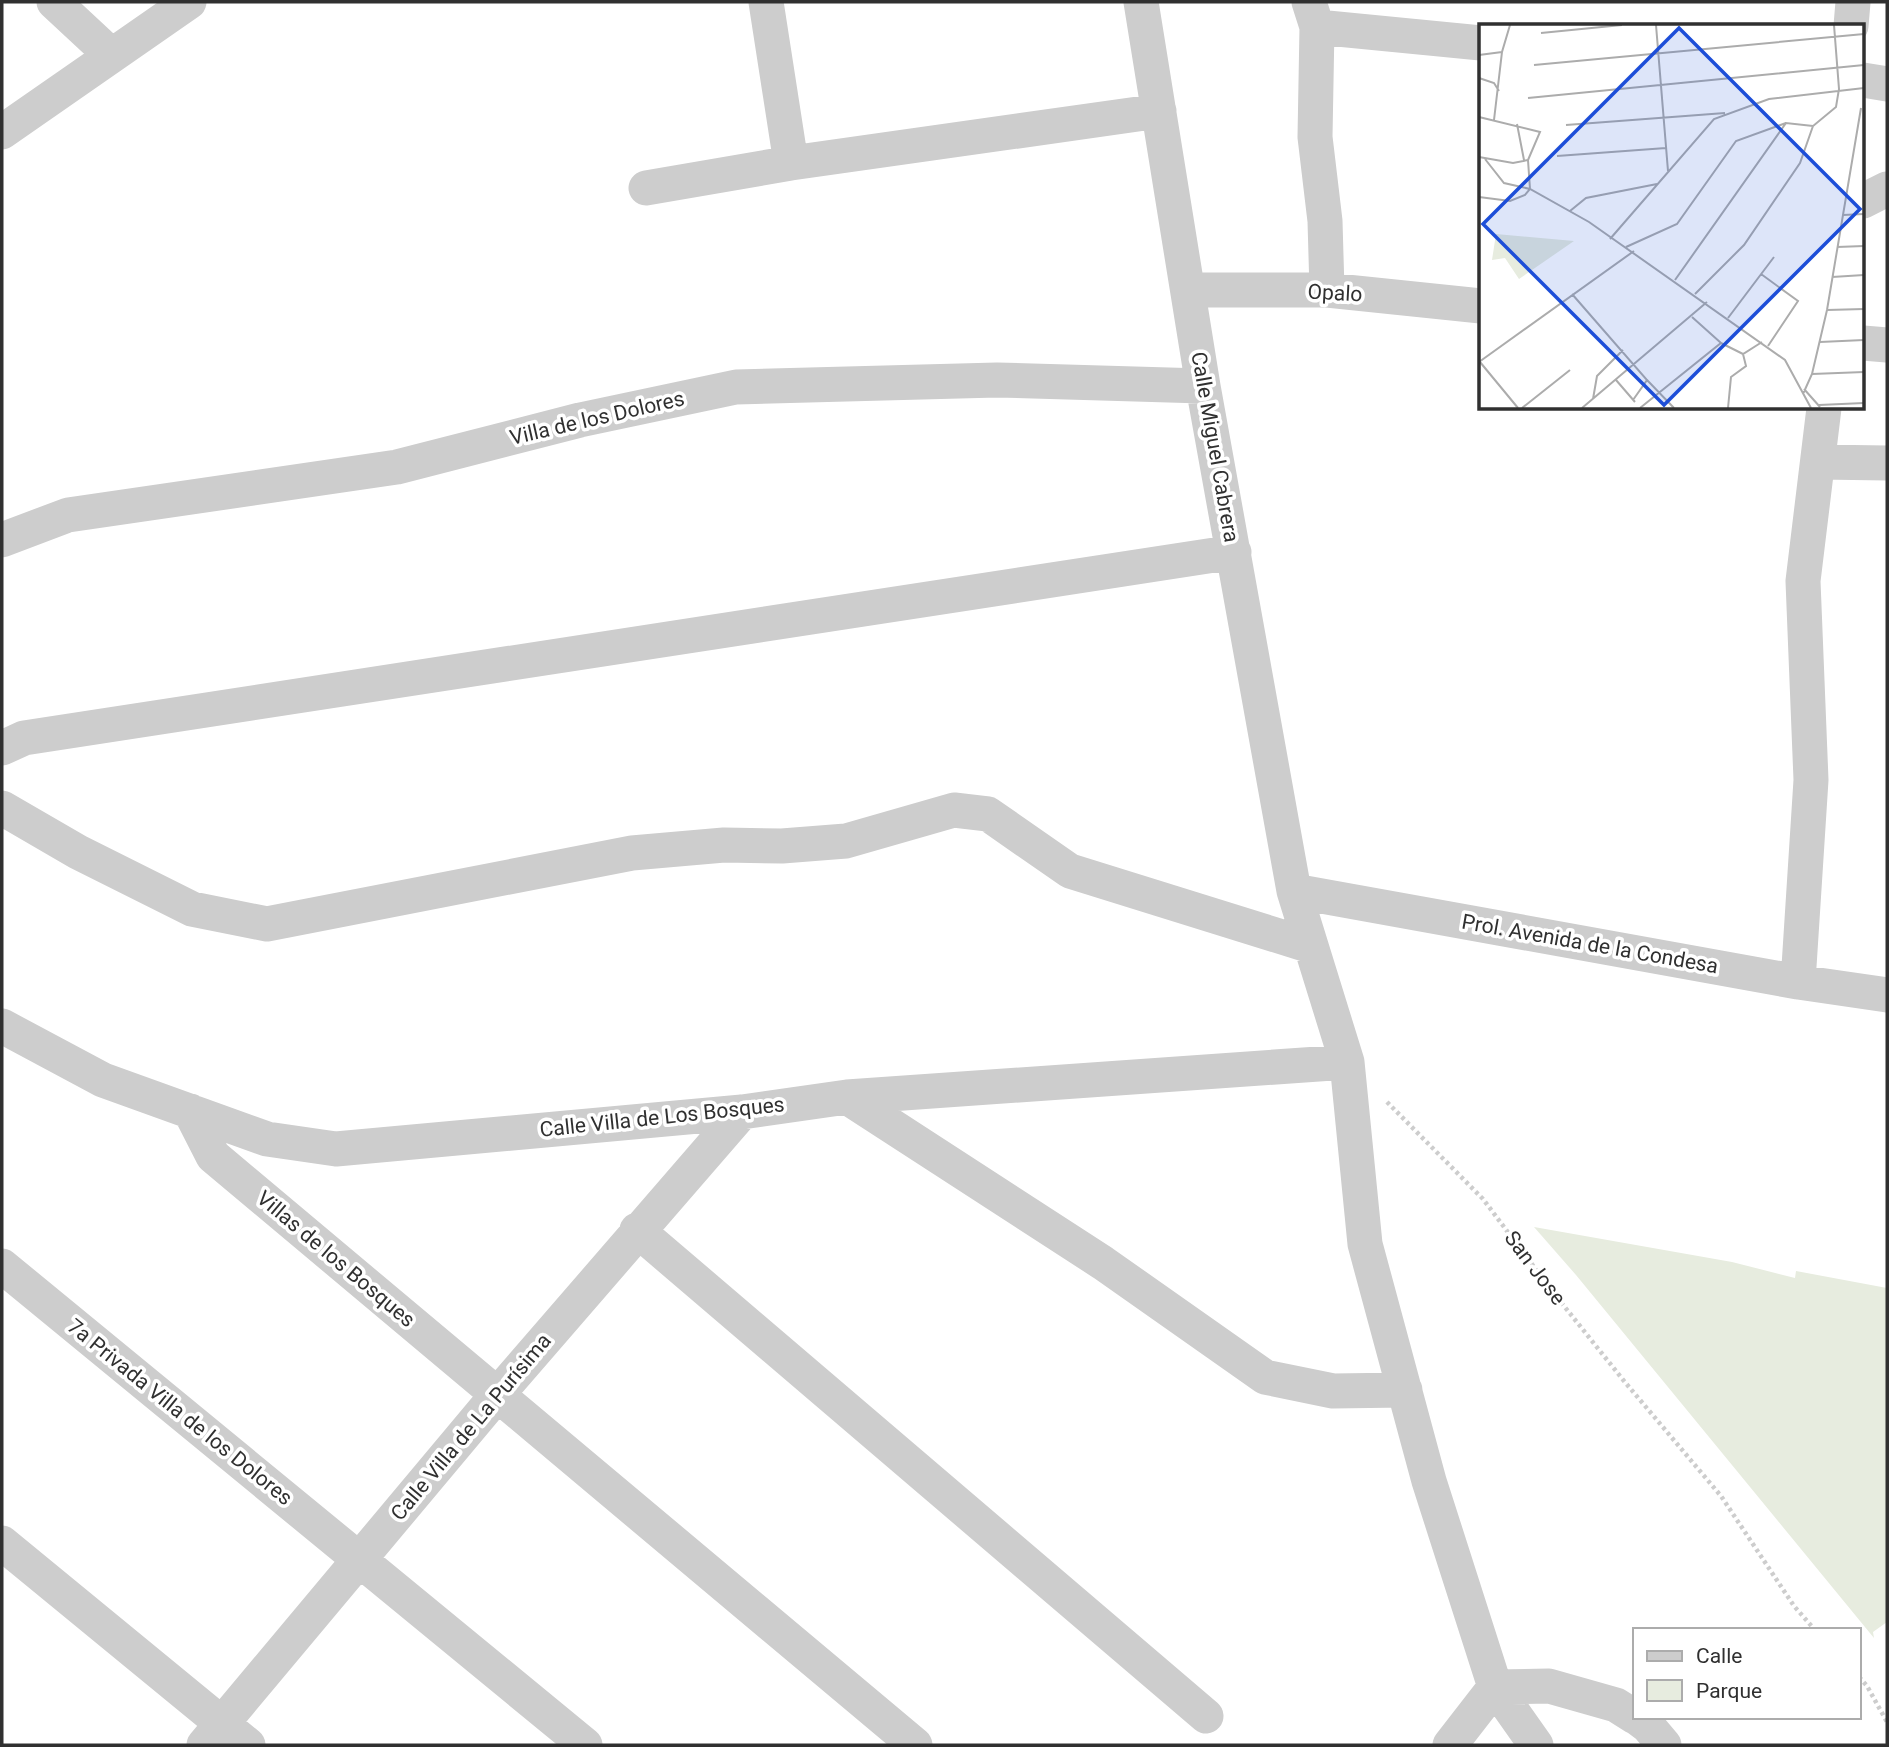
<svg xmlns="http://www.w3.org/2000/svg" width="1889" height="1747" font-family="Roboto,sans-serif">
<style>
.green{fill:#e7ecdf}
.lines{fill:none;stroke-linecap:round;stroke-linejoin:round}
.path{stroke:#cdcdcd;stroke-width:4.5;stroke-dasharray:3.5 3.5;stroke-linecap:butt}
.street{stroke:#cdcdcd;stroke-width:35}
.labels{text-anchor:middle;stroke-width:7;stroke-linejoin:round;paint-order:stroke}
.street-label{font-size:21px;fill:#303030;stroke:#fff}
.inset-road{fill:none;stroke:#acacac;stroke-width:2}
.view{fill:#1d4ed8;fill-opacity:0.15;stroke:#1d4ed8;stroke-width:3.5}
.inset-edge{fill:none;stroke:#303030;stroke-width:3.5}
</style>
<rect width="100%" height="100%" fill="#fff"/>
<path class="green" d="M 1534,1227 L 1732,1262 L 1795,1278 L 1796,1271 L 1887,1288 L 1887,1622 L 1873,1632 L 1874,1638 L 1576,1275 Z"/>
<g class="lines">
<path class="path" d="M 1387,1102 L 1483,1199 L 1552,1291 L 1624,1381 L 1721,1496 L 1794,1606 L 1815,1630
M 1859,1677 L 1867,1686 L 1887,1722"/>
<path class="street" d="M 54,2 L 111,55
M 766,2 L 791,163
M 1141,2 L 1203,386 L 1294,891 L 1347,1062 L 1365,1244 L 1429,1481 L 1495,1687 L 1536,1745
M 1309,2 L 1317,27 L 1481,43
M 1851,26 L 1853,2
M 1317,27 L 1315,137 L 1325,221 L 1327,290
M 1863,80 L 1887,84
M 2,132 L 189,2
M 646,188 L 791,163 L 1159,111
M 1863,201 L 1887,189
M 1188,290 L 1327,290 L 1481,306
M 1863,343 L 1887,345
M 1819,462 L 1887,463
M 2,540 L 68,515 L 397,467 L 580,420 L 736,387 L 997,380 L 1203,386
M 2,748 L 24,738 L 1234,552
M 2,808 L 78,852 L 192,909 L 267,924 L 632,853 L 724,845 L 782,846 L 846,841 L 954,810 L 988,814 L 1070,871 L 1311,946
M 1294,891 L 1798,982 L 1887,995
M 1798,982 L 1811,780 L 1803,581 L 1824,408
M 2,1026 L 103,1080 L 267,1139 L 336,1149 L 742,1112 L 847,1097 L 1347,1062
M 847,1097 L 1103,1263 L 1265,1377 L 1333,1391 L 1405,1390
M 190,1111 L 213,1156 L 915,1745
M 637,1230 L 1206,1716
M 2,1266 L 585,1745
M 2,1543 L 248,1745
M 1636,1717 L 1648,1726 L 1664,1745
M 204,1745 L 497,1395 L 742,1112
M 1450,1745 L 1495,1687 L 1549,1686 L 1616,1705 L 1635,1717"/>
</g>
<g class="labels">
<g class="street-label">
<text transform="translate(1335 293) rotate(3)" y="7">Opalo</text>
<text transform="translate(597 418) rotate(-13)" y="7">Villa de los Dolores</text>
<text transform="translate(1215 447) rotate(80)" y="7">Calle Miguel Cabrera</text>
<text transform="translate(1590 944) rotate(10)" y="7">Prol. Avenida de la Condesa</text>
<text transform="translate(662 1117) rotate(-6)" y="7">Calle Villa de Los Bosques</text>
<text transform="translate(336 1259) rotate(40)" y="7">Villas de los Bosques</text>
<text transform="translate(1535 1268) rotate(53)" y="7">San Jose</text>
<text transform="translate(180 1412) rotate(39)" y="7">7a Privada Villa de los Dolores</text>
<text transform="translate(471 1427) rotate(-50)" y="7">Calle Villa de La Purísima</text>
</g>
</g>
<g transform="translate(1479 24)">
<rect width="385" height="385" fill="#fff"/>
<path d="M 17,210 L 95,217 L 40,255 L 26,234 L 13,236 Z" fill="#e7ecdf"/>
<path class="inset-road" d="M 177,1 L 189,147M 62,9 L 143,1M 0,31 L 23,28M 55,41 L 385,10M 0,54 L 15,59 L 20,67M 49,74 L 385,41M 0,93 L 61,108 L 49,136 L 51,165 L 46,171 L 31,177 L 0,173M 15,96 L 23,28 L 31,1M 38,100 L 45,136M 87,101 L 246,89M 78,132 L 187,124M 0,133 L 34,139 L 49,136M 6,135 L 25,159 L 51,165 L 110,198 L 306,336 L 332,384M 91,187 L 107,174 L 178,160M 364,191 L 385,190M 131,215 L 235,95 L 290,75 L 385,64M 147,223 L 198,200 L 257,117 L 307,99M 358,223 L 385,222M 282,250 L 319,277 L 289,322M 353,253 L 385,251M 196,256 L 307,99 L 334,102M 93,270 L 168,356 L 154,376M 216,270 L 265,221 L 321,139 L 334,102 L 357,83 L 360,65 L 355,1M 348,286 L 385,285M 213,293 L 242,319M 249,294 L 295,233M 341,318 L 385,316M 0,338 L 155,227M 1,338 L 39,384M 333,350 L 385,348M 137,356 L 156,378M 168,356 L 195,384M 325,365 L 341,383M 324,370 L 333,350 L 348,286 L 382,84M 114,375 L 118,352 L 144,326M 340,381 L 385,379M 43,384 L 91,346M 103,384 L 228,278M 161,384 L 242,319 L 264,330 L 283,318M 249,384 L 252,353 L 267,342 L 264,330"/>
<path class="view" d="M 200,4 L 381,185 L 185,381 L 4,200 Z"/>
<rect width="385" height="385" class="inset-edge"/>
</g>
<rect width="1889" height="1747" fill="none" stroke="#303030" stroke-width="7"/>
<rect x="1633" y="1628" width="228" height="91" fill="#ffffff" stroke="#acacac" stroke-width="2"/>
<rect x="1647" y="1651" width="35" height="10" fill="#cdcdcd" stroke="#acacac" stroke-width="2"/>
<text x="1696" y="1663" font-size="21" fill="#303030">Calle</text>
<rect x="1647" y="1680" width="35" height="21" fill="#e7ecdf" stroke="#acacac" stroke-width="2"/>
<text x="1696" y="1698" font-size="21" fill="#303030">Parque</text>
</svg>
